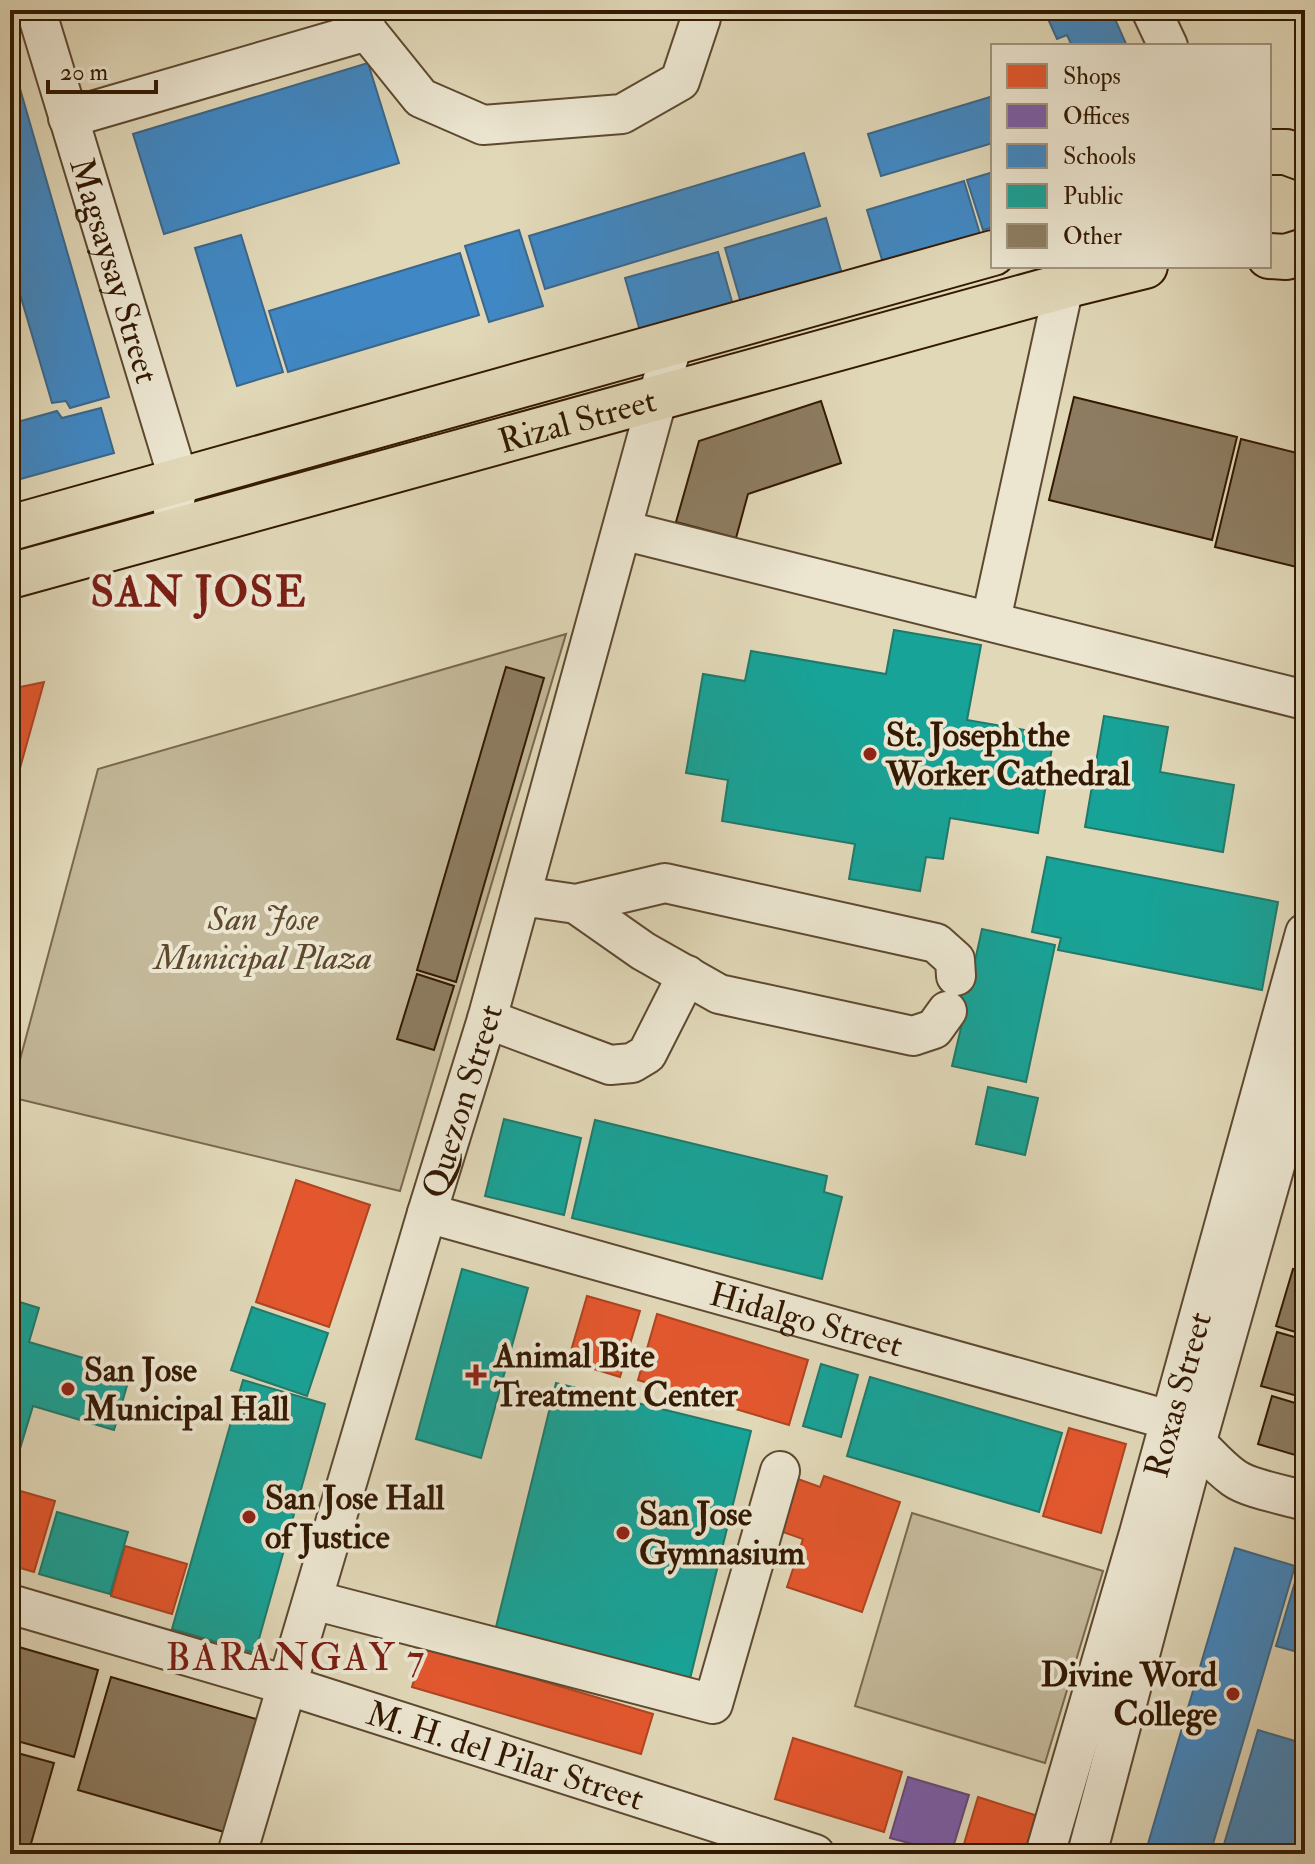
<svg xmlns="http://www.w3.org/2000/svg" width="1315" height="1864" font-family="'IM FELL Double Pica',serif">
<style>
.green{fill:#c3b899;stroke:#7b684e;stroke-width:2}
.shops{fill:#e4572e;stroke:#af4421;stroke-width:2}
.offices{fill:#7b5ea7;stroke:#654976;stroke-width:2}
.schools{fill:#3f88c5;stroke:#3b678a;stroke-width:2}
.public{fill:#17a398;stroke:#1f7a6b;stroke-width:2}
.building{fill:#8d7c61;stroke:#331902;stroke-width:2}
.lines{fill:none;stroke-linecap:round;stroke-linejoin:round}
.minor-casing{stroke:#5e4930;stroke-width:42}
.major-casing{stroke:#331902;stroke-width:48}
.minor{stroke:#ece6d1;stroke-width:38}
.major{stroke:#e1d8b8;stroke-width:44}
.poi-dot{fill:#8f2418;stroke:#ece6d1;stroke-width:3}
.labels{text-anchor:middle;stroke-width:8;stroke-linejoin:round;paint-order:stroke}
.street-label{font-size:34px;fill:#331902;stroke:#ece6d1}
.poi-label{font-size:34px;font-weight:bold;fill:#331902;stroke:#ece6d1;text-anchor:start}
.park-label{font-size:34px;font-style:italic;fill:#5e492f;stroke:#ece6d1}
.quarter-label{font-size:38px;letter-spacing:2px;fill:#7a1f14;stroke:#ece6d1}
.district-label{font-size:42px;font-weight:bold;letter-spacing:2px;fill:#7a1f14;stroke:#ece6d1}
</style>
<rect width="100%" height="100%" fill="#e1d8b8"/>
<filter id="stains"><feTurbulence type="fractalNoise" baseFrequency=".0025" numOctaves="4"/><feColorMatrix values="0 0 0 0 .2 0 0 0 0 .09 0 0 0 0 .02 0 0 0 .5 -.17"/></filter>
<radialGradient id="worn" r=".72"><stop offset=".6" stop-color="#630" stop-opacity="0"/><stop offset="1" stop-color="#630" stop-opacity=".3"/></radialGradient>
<path class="green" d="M 566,634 L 400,1191 L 10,1097 L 98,769 Z
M 912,1513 L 1103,1571 L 1045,1763 L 855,1706 Z"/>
<path class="shops" d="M 44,682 L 10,804 L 10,689 Z
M 296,1180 L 370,1205 L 329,1327 L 256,1302 Z
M 587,1296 L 640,1311 L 620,1377 L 568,1361 Z
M 657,1314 L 808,1360 L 789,1425 L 638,1380 Z
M 1069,1428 L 1126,1444 L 1101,1533 L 1043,1516 Z
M 824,1476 L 900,1502 L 862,1612 L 787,1587 L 803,1539 L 780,1531 L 798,1479 L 820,1487 Z
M 10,1488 L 55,1501 L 34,1572 L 10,1565 Z
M 125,1546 L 187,1564 L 172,1614 L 111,1596 Z
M 424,1646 L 653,1714 L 641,1754 L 412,1687 Z
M 793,1738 L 902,1772 L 884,1832 L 775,1799 Z
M 978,1797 L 1041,1817 L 1030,1854 L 961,1854 Z"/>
<path class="offices" d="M 908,1777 L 969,1795 L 951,1854 L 890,1838 Z"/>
<path class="schools" d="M 1044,10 L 1111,10 L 1127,46 L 1072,46 L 1067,35 L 1057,39 Z
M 10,54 L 109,397 L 70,408 L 66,401 L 52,403 L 10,260 Z
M 368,63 L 399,163 L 164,234 L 133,134 Z
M 993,96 L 993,143 L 881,176 L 868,134 Z
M 804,153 L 820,206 L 545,289 L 529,236 Z
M 993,172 L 993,227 L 983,230 L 967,180 Z
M 964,181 L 980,234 L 883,263 L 867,210 Z
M 826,218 L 842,274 L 741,303 L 725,248 Z
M 519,230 L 543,306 L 489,322 L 465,246 Z
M 241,235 L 283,372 L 237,386 L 195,248 Z
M 718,252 L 733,305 L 640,331 L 625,278 Z
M 460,253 L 479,315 L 288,372 L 269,311 Z
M 101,408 L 114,453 L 10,482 L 10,424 L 57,411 L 62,418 Z
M 1235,1548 L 1295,1566 L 1210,1854 L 1145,1854 Z
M 1304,1552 L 1305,1552 L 1305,1654 L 1276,1646 Z
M 1258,1730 L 1305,1744 L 1305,1828 L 1298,1854 L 1231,1854 L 1222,1851 Z"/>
<path class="public" d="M 894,630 L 981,645 L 967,720 L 1054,735 L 1038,833 L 950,818 L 943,859 L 926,857 L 920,891 L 849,879 L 855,844 L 722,821 L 728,780 L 686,773 L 703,674 L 745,681 L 751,651 L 886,674 Z
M 1104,716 L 1168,727 L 1160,772 L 1234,785 L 1223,852 L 1085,827 Z
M 1047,857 L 1278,902 L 1262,990 L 1058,950 L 1061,938 L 1032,932 Z
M 982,929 L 1055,945 L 1026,1082 L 952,1066 L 964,1015 L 941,1010 L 948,974 L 971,979 Z
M 988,1087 L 1038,1098 L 1025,1155 L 976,1144 Z
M 504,1119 L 581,1138 L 564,1215 L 485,1196 Z
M 595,1120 L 827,1176 L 824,1192 L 842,1197 L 822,1279 L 572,1218 Z
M 462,1269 L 528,1288 L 481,1458 L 416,1439 Z
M 10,1299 L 39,1308 L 29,1342 L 131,1372 L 114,1430 L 33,1406 L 15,1465 L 10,1464 Z
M 252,1307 L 328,1333 L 307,1396 L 231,1370 Z
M 821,1364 L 858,1375 L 841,1437 L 803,1426 Z
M 870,1377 L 1062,1433 L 1039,1512 L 847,1456 Z
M 243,1380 L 325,1404 L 255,1653 L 172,1629 Z
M 556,1383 L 751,1431 L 689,1683 L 494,1635 Z
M 57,1512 L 128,1532 L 110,1594 L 39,1574 Z"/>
<path class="building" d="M 1074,397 L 1237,437 L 1212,540 L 1049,500 Z
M 821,401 L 841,463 L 748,494 L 736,538 L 676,522 L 699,441 Z
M 1241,439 L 1305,455 L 1305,569 L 1215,547 Z
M 506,667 L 544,678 L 456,982 L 417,970 Z
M 417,974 L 454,986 L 434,1050 L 397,1039 Z
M 1293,1269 L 1305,1272 L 1305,1335 L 1276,1326 Z
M 1277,1332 L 1305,1340 L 1305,1398 L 1261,1386 Z
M 1272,1396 L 1305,1406 L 1305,1458 L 1258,1444 Z
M 12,1645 L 98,1670 L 74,1757 L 10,1739 L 10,1653 Z
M 111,1677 L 263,1721 L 231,1834 L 78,1790 Z
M 10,1751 L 54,1763 L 28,1854 L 10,1854 Z"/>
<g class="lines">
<g class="minor-casing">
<g id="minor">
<path id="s1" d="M 36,10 L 179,481 L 173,510"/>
<path d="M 362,10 L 367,31 L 421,98 L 483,125 L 622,114 L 680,81 L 701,18 L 699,10"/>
<path d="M 1151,10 L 1168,46"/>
<path d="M 68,118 L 367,31"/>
<path d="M 622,530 L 1305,700"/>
<path d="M 991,620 L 1064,286"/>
<path d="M 521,896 L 576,904 L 665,883 L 936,943 L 955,960 L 956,976"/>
<path d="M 576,904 L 643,951 L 719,994 L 913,1036 L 934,1029 L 947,1011"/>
<path d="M 487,1019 L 610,1065 L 632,1063 L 647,1054 L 687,975"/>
<path id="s2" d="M 427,1213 L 1169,1420 C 1194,1435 1210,1461 1234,1478 C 1249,1489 1286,1495 1305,1501"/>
<path d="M 313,1600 L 713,1704 L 780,1471"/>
<path id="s3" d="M 10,1604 L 286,1685 L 815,1854"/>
<path id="s4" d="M 237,1854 L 427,1213 L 487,1019 L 673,342"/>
<path id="s5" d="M 1045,1854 L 1139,1533 L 1305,933"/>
<path d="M 1087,1854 L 1196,1444 L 1305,1060"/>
</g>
</g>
<g class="major-casing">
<g id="major">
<path d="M 1269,152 L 1286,152 L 1305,159"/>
<path d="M 1269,256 L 1286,257 L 1305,251"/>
<path d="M 10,528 L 993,253"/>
<path id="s6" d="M 10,576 L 1064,286 L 1145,266"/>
</g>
</g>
<use href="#minor" class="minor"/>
<use href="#major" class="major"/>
</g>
<g class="poi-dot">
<circle cx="870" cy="754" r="8"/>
<path d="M472 1363h8v8h8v8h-8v8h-8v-8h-8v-8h8z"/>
<circle cx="68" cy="1389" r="8"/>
<circle cx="249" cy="1517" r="8"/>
<circle cx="623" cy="1533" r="8"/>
<circle cx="1233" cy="1694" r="8"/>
</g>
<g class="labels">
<g class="street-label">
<text dy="12" stroke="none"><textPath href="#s1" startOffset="272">Magsaysay Street</textPath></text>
<text dy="12" stroke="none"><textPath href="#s6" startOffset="588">Rizal Street</textPath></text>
<text dy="12" stroke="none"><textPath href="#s4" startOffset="786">Quezon Street</textPath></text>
<text dy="12" stroke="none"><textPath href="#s2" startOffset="394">Hidalgo Street</textPath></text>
<text dy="12" stroke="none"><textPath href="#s5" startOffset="478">Roxas Street</textPath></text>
<text dy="12" stroke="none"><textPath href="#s3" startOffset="518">M. H. del Pilar Street</textPath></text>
</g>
<g class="poi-label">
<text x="886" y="746">St. Joseph the<tspan x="886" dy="39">Worker Cathedral</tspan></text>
<text x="494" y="1367">Animal Bite<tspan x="494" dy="39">Treatment Center</tspan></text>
<text x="84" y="1381">San Jose<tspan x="84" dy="39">Municipal Hall</tspan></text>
<text x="265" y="1509">San Jose Hall<tspan x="265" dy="39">of Justice</tspan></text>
<text x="639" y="1525">San Jose<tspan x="639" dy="39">Gymnasium</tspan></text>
<text x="1217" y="1686" text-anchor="end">Divine Word<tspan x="1217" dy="39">College</tspan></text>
</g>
<g class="park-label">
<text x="263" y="930">San Jose<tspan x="263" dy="39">Municipal Plaza</tspan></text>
</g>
<g class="quarter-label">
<text x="296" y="1670">BARANGAY 7</text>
</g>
<g class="district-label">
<text x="199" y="606">SAN JOSE</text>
</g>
</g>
<rect width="1315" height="1864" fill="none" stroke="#e1d8b8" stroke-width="40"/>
<rect x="12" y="12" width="1291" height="1840" fill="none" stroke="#331902" stroke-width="4"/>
<rect x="20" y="20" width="1275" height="1824" fill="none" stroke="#331902" stroke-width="2"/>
<rect x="991" y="44" width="280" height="224" fill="#ece6d1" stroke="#a2947e" stroke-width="2"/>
<rect x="1007" y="64" width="40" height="24" fill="#e4572e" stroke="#a2947e" stroke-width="2"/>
<text x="1063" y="84" font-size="24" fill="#331902">Shops</text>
<rect x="1007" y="104" width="40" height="24" fill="#7b5ea7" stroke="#a2947e" stroke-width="2"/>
<text x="1063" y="124" font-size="24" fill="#331902">Offices</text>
<rect x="1007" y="144" width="40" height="24" fill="#3f88c5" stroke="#a2947e" stroke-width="2"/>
<text x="1063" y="164" font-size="24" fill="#331902">Schools</text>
<rect x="1007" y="184" width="40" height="24" fill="#17a398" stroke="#a2947e" stroke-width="2"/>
<text x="1063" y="204" font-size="24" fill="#331902">Public</text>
<rect x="1007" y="224" width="40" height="24" fill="#8d7c61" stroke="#a2947e" stroke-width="2"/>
<text x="1063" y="244" font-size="24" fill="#331902">Other</text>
<path d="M48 80v12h108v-12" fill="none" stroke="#331902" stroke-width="4"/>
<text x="60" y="80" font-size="24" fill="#331902" stroke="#ece6d1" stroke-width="6" paint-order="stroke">20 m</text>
<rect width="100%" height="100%" filter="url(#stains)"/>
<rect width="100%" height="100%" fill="url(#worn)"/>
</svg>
